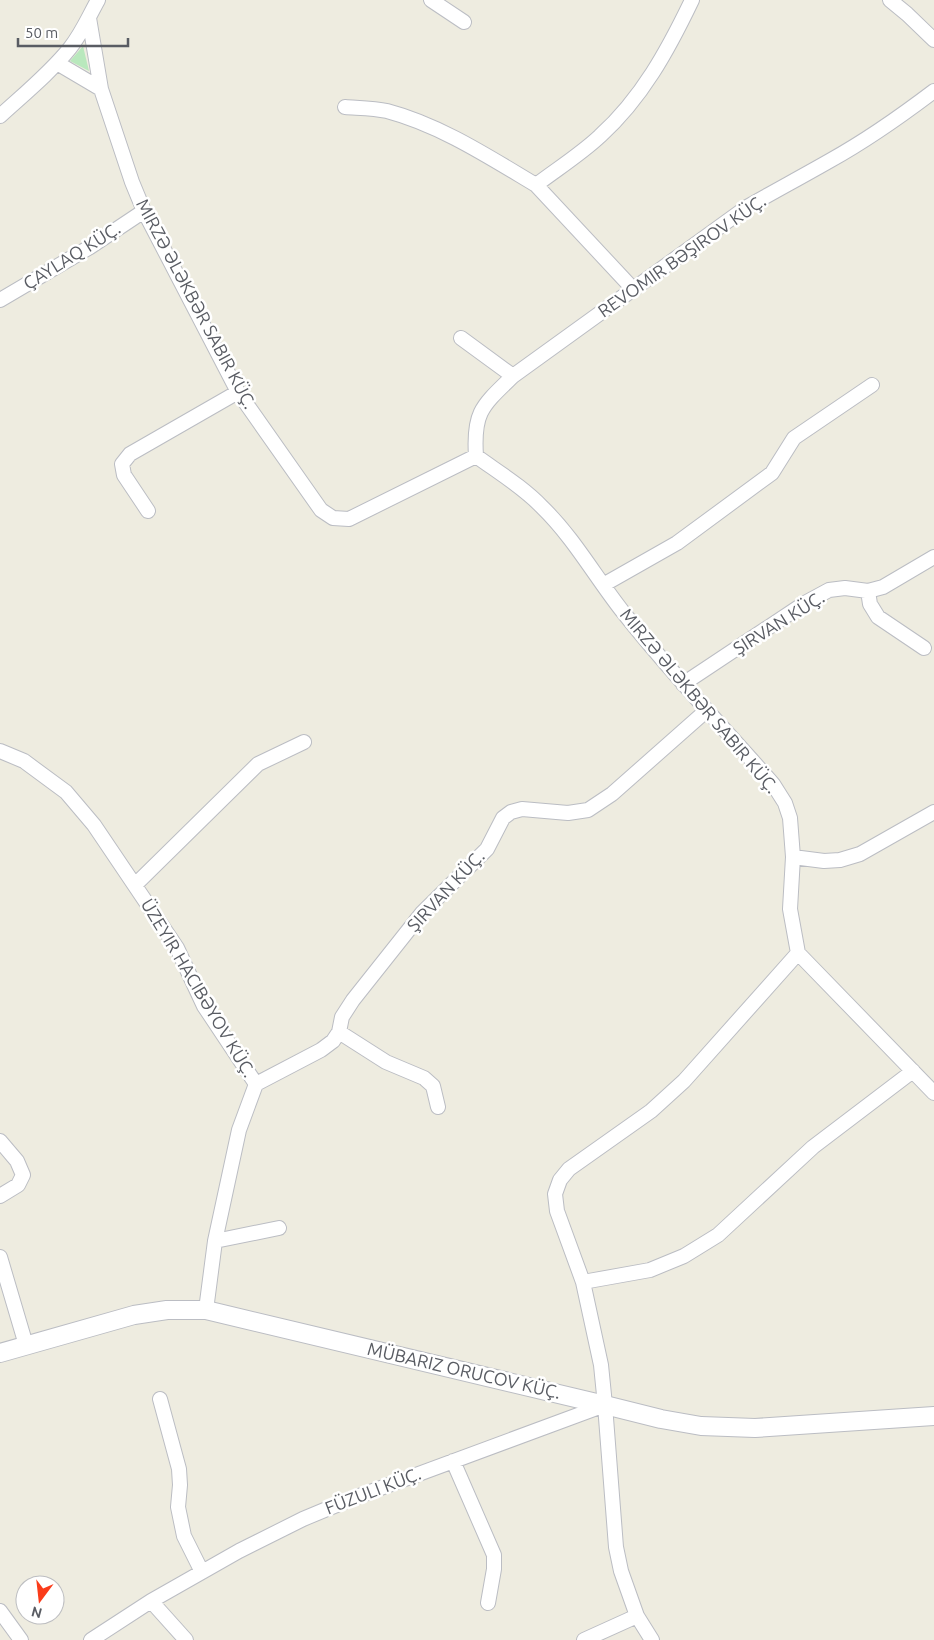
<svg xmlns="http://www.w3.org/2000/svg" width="934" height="1640" font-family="Ubuntu,sans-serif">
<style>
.green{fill:#b9e8bd}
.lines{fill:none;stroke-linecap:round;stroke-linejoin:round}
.minor-casing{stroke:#bbbdc3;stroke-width:16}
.tertiary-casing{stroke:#bbbdc3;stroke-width:20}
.minor{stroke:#fff;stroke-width:14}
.tertiary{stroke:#fff;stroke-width:18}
.labels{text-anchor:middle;stroke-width:5;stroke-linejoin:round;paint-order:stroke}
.street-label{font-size:18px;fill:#595c63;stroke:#fff}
</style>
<rect width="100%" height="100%" fill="#eeece0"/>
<path class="green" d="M 83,46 L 89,71 L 70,61 Z"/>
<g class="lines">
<g class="minor-casing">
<path id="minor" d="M 431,0 L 464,22
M 890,0 L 907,14 L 934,40
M 57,63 L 101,89 L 89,18
M 101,89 L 132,182 L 144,211 L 238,392 L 321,510 L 333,518 L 349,519 L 476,456 C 498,472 523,487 542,507 C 574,538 596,578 623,612 C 670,672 723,727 773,784 L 785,803 L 790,818 L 793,857 L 790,909 L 798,953 L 934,1093
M 345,107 C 358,108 374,108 387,111 C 440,125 489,157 536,185 C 557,169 581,154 600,136 C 642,98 668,50 692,0
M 0,116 C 24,94 50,73 70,48 C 82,33 89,16 98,0
M 536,185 L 634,290
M 0,300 L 90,247 L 144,211
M 461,338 L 513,376
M 476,456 C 473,412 482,406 513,376 L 747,207 C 775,191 803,176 831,160 C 867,140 901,116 934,91
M 148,511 L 124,475 L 122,464 L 130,454 L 238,392
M 603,585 L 677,543 L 772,473 L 794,438 L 872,385
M 868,591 L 870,604 L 878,617 L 924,648
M 683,684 L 805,603 L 829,590 L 845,588 L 868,591 L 883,587 L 934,557
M 0,751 L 24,761 L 66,792 L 94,825 L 177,948 L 204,1006 L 256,1084 L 239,1130 L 215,1241 L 206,1310
M 793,857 L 824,861 L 840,860 L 860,854 L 934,812
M 135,885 L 258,764 L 304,742
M 339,1032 L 386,1062 L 424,1078 L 433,1086 L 438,1107
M 256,1084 L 321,1050 L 333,1041 L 339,1032 L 342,1017 L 353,1000 L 422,913 L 487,849 L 503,818 L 511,812 L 522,809 L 568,813 L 588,810 L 612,794 L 707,710
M 0,1141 L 17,1161 L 23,1175 L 18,1185 L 0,1196
M 215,1241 L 279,1228
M 0,1257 L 26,1345
M 583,1282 L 650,1270 L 684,1256 L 718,1235 L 813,1147 L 913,1071
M 160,1399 L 179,1469 L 180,1485 L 178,1507 L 184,1536 L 202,1572
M 453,1461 L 494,1555 L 494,1569 L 488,1603
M 151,1601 L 186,1640
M 0,1611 L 21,1640
M 91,1640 L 151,1601 L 239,1551 L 303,1519 L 351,1499 L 605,1405
M 584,1640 L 637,1616
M 652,1640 L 637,1616 L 621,1571 L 616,1547 L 605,1405 L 601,1365 L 583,1282 L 557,1211 L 555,1194 L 560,1180 L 569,1169 L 651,1111 L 684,1081 L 798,953"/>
</g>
<g class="tertiary-casing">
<path id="tertiary" d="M 0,1353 L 134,1315 L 167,1310 L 206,1310 L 605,1405 L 661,1419 L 701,1426 L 755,1428 L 934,1416"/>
</g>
<use href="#minor" class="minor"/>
<use href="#tertiary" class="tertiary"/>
</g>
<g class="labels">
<g class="street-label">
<text transform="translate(72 256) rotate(-32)" y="6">ÇAYLAQ KÜÇ.</text>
<text transform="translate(682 256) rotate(-35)" y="6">REVOMIR BƏŞIROV KÜÇ.</text>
<text transform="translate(196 304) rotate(62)" y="6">MIRZƏ ƏLƏKBƏR SABIR KÜÇ.</text>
<text transform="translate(779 623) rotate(-32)" y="6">ŞIRVAN KÜÇ.</text>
<text transform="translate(699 701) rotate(50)" y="6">MIRZƏ ƏLƏKBƏR SABIR KÜÇ.</text>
<text transform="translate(446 891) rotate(-47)" y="6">ŞIRVAN KÜÇ.</text>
<text transform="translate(198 988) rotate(59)" y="6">ÜZEYIR HACIBƏYOV KÜÇ.</text>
<text transform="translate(464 1371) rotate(13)" y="6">MÜBARIZ ORUCOV KÜÇ.</text>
<text transform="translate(373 1491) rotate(-21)" y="6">FÜZULI KÜÇ.</text>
</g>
</g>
<g transform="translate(40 1600) rotate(195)"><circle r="24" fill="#ffffff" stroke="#bdbec1"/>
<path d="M0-4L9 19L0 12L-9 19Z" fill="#fa3c1a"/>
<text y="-8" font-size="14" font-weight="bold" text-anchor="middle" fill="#595c63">N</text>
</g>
<path d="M18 38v8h110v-8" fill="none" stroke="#595c63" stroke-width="2.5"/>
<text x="25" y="38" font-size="15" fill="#595c63" stroke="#ffffff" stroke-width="4" paint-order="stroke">50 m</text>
</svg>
